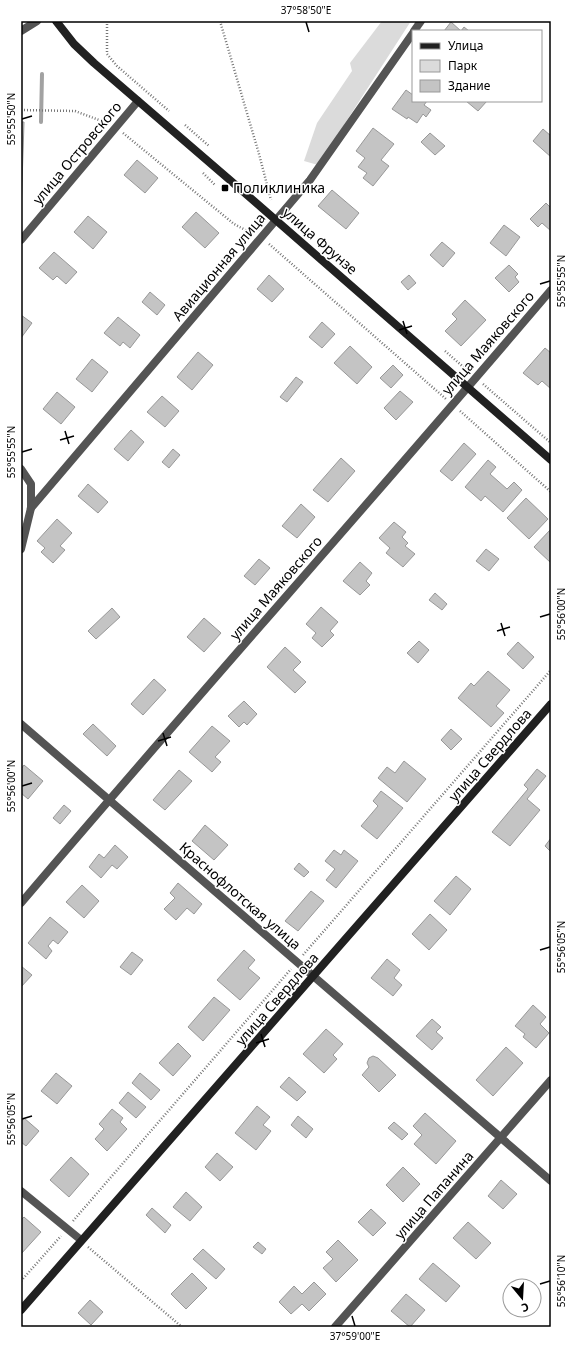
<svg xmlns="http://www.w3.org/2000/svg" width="572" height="1348" font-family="'Noto Sans',sans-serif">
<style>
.green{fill:#dbdbdb}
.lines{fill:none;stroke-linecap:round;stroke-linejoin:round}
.stream{stroke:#a2a2a2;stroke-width:4}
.building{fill:#c4c4c4;stroke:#989898}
.path{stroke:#767676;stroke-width:2.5;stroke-dasharray:1 2;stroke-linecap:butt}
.lane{stroke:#545454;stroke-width:8}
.street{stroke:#545454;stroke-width:8}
.secondary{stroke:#212121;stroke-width:8}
.ticks{fill:none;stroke:#000;stroke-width:1.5}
.poi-dot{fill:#000;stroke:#fff;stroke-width:1.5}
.labels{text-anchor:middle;stroke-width:3;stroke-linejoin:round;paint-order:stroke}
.street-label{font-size:14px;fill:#000;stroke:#fff}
.poi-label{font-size:14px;fill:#000;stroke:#fff;text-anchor:start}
.neatline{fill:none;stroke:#000;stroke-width:1.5}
.ticks-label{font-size:10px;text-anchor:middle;fill:#000}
</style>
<rect width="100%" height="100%" fill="#fff"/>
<path class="green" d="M 382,21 L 411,21 L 318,165 L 304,161 L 317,123 L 352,71 L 350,63 Z"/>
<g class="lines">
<path class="stream" d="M 41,122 L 42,74"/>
</g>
<path class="building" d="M 451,22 L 461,31 L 464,27 L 469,31 L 444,31 Z
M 406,90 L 413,95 L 413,101 L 427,101 L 424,105 L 431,110 L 426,117 L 423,114 L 417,123 L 408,117 L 407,119 L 392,109 Z
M 466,101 L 487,101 L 478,111 Z
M 21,122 L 24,122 L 21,214 Z
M 373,128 L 394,144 L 381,160 L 389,166 L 373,186 L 363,178 L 367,173 L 358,167 L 365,158 L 356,151 Z
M 543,129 L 551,136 L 551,157 L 533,141 Z
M 430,133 L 445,146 L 435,155 L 421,142 Z
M 137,160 L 158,178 L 145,193 L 124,175 Z
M 332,190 L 359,213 L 346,229 L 318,206 Z
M 546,203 L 551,208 L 551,231 L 542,223 L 538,227 L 530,219 Z
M 196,212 L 219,233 L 205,248 L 182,227 Z
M 88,216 L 107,232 L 93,249 L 74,232 Z
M 504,225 L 520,237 L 506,256 L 490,243 Z
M 442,242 L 455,253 L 443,267 L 430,255 Z
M 54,252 L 77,272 L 66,284 L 57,276 L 53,280 L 39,268 Z
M 509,265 L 518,274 L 515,277 L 519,282 L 509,292 L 495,278 Z
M 269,275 L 284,289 L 272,302 L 257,289 Z
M 409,275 L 416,283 L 408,290 L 401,282 Z
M 150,292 L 165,305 L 157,315 L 142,302 Z
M 465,300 L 486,320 L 461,346 L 445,331 L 457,319 L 452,314 Z
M 21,315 L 32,323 L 21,338 Z
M 118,317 L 140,335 L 130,348 L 123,342 L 120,346 L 104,333 Z
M 322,322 L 335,334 L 322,348 L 309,337 Z
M 350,346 L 372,367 L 357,384 L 334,363 Z
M 545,348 L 551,353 L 551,389 L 542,381 L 538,385 L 523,373 Z
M 198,352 L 213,365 L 192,390 L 177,377 Z
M 92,359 L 108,372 L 92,392 L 76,379 Z
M 393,365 L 403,375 L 391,388 L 380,378 Z
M 296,377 L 303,382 L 287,402 L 280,397 Z
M 400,391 L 413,402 L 396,420 L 384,408 Z
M 57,392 L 75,407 L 61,424 L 43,409 Z
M 162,396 L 179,411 L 165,427 L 147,412 Z
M 131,430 L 144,442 L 128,461 L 114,449 Z
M 464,443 L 476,454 L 452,481 L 440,471 Z
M 173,449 L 180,455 L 169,468 L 162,462 Z
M 341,458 L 355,471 L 328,502 L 313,490 Z
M 488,460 L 496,467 L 490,474 L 507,489 L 514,482 L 522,490 L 503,512 L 485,496 L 481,501 L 465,487 Z
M 88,484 L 108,502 L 98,513 L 78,496 Z
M 526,498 L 548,519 L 529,539 L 507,518 Z
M 301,504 L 315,517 L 297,538 L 282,526 Z
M 57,519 L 72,533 L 60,546 L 65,550 L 53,563 L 41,552 L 45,548 L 37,541 Z
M 394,522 L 406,532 L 402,537 L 408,543 L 405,546 L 415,554 L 403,567 L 386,553 L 390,548 L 379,538 Z
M 551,529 L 551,563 L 534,547 Z
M 486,549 L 499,559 L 489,571 L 476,561 Z
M 259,559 L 270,568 L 255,585 L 244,576 Z
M 360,562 L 372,573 L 366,581 L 370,585 L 360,595 L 343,581 Z
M 435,593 L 447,604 L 442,610 L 429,600 Z
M 321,607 L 338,622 L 330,631 L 334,635 L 322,647 L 312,638 L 316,633 L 306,624 Z
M 112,608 L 120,617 L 96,639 L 88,631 Z
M 204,618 L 221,633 L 204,652 L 187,637 Z
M 419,641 L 429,650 L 418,663 L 407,653 Z
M 518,642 L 534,657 L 523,669 L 507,654 Z
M 285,647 L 301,662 L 293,670 L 306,682 L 295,693 L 267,667 Z
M 488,671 L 510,690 L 496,706 L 504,713 L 491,727 L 458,698 L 471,683 L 474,686 Z
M 154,679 L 166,690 L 143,715 L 131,704 Z
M 244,701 L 257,714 L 247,725 L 244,722 L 239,727 L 228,716 Z
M 93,724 L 116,746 L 107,756 L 83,734 Z
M 212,726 L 230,741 L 215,757 L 221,762 L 212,772 L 189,752 Z
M 451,729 L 462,739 L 451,750 L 441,740 Z
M 404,761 L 426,779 L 407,802 L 378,778 L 387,767 L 395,773 Z
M 24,765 L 43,781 L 28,799 L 21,793 L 21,769 Z
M 537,769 L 546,776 L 527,799 L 540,810 L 510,846 L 492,832 L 528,789 L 524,785 Z
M 179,770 L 192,781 L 165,810 L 153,800 Z
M 381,791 L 403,808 L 377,839 L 361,826 L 378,806 L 373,801 Z
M 64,805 L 71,811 L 60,824 L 53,818 Z
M 205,825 L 228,845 L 214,860 L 192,841 Z
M 551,838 L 551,850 L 550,851 L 545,846 Z
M 115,845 L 128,857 L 117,869 L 112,865 L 101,878 L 89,867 L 99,854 L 104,858 Z
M 334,850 L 341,855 L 344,850 L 358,861 L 336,888 L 326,880 L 335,869 L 325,861 Z
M 299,863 L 309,872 L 304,877 L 294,869 Z
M 456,876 L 471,889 L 450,915 L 434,901 Z
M 178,883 L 202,904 L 194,914 L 187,908 L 176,920 L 164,909 L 175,898 L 170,893 Z
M 82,885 L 99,901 L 84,918 L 66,902 Z
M 311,891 L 324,901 L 298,931 L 285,921 Z
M 430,914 L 447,930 L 429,950 L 412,934 Z
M 50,917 L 68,932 L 58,944 L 53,940 L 48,946 L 52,951 L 46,959 L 28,943 Z
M 244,950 L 255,960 L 248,968 L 260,978 L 240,1000 L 217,980 Z
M 132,952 L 143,960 L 131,975 L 120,967 Z
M 387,959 L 400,970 L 394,978 L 402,985 L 393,996 L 371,978 Z
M 21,966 L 32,975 L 21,987 Z
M 214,997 L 230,1010 L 203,1041 L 188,1027 Z
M 533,1005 L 546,1017 L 540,1024 L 549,1033 L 536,1048 L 523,1037 L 525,1034 L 515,1026 Z
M 432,1019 L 441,1027 L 436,1032 L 443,1038 L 432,1050 L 416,1036 Z
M 326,1029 L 343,1044 L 333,1055 L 337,1059 L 324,1073 L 303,1054 Z
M 178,1043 L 191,1056 L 173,1076 L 159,1063 Z
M 506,1047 L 523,1063 L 493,1096 L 476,1080 Z
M 373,1056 L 378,1058 L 396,1075 L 379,1092 L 362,1075 L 369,1067 L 367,1063 L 369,1058 Z
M 56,1073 L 72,1086 L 57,1104 L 41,1091 Z
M 140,1073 L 160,1090 L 151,1100 L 132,1083 Z
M 289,1077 L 306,1092 L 297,1101 L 280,1087 Z
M 128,1092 L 146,1107 L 136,1118 L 119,1103 Z
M 257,1106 L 270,1117 L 263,1125 L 271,1131 L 256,1150 L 235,1133 Z
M 112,1109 L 123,1118 L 120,1122 L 127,1129 L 107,1151 L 95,1139 L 104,1129 L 99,1124 Z
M 425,1113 L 456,1141 L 436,1164 L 414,1144 L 422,1135 L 413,1126 Z
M 298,1116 L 313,1129 L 306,1138 L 291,1125 Z
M 24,1118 L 39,1131 L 26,1146 L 21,1142 L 21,1122 Z
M 394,1122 L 408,1134 L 402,1140 L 388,1128 Z
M 217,1153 L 233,1167 L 220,1181 L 205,1167 Z
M 71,1157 L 89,1174 L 69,1197 L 50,1180 Z
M 403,1167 L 420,1184 L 403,1202 L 386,1185 Z
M 501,1180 L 517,1194 L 503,1209 L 488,1196 Z
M 186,1192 L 202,1207 L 190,1221 L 173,1207 Z
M 152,1208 L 171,1225 L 165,1233 L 146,1215 Z
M 371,1209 L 386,1223 L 373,1236 L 358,1222 Z
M 24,1217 L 41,1232 L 21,1254 L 21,1220 Z
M 468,1222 L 491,1243 L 476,1259 L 453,1238 Z
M 338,1240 L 358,1260 L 336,1282 L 323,1268 L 333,1259 L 326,1252 Z
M 258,1242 L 266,1249 L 262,1254 L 253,1247 Z
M 203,1249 L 225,1269 L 216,1279 L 193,1259 Z
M 433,1263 L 460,1286 L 446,1302 L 419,1279 Z
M 192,1273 L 207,1288 L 186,1309 L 171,1294 Z
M 314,1282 L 326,1294 L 309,1311 L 302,1304 L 291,1314 L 279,1302 L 294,1286 L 302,1294 Z
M 406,1294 L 425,1310 L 410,1327 L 391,1311 Z
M 90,1300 L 103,1312 L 91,1325 L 78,1313 Z
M 514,1310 L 525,1310 L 521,1315 Z"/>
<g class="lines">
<path class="path" d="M 107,21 L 107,54 L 117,66 L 169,111
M 220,21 L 259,154 L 271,200
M 21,110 L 75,111 L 107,123
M 185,125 L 209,146
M 123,133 L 234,224 L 251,233
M 203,173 L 215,185
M 269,244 L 446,399
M 445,351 L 468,371
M 483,384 L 551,443
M 460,411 L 551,492
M 303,955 L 551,670
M 73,1221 L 291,969
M 88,1247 L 182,1327
M 21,1281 L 61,1236"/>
<path class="lane" d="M 21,31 L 37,21
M 21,469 L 31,484 L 31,508 L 21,549
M 21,1191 L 81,1240"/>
<path class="street" d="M 414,31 L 421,21
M 21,240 L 138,101
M 31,508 L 310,180 L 413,33
M 21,724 L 551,1181
M 21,903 C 196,697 376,496 551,290
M 335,1327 L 551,1080"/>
<path class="secondary" d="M 56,21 L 74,44 L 94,63 L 231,181 L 551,460
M 21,1310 L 551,704"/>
</g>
<path class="ticks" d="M 306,22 L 309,32M 22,119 L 32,116M 540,284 L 550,281M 403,321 L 407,334M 399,330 L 412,326M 65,431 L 69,444M 60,440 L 74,436M 22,452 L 32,449M 540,617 L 550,614M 501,623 L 505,636M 497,631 L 510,627M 163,733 L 167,746M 158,741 L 171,737M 22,786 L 32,783M 540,950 L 550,947M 261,1034 L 265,1047M 256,1043 L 269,1039M 22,1119 L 32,1116M 540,1284 L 550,1281M 352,1316 L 355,1326"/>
<rect class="poi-dot" x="221" y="184" width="8" height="8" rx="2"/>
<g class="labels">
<g class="street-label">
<text transform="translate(77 153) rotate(-50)" y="5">улица Островского</text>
<text transform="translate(320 241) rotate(41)" y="5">улица Фрунзе</text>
<text transform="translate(219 267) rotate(-50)" y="5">Авиационная улица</text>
<text transform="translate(488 343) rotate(-49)" y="5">улица Маяковского</text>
<text transform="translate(276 588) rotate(-49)" y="5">улица Маяковского</text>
<text transform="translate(490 755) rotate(-49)" y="5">улица Свердлова</text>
<text transform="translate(240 896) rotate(41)" y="5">Краснофлотская улица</text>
<text transform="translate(277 999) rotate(-49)" y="5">улица Свердлова</text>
<text transform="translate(434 1195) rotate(-49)" y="5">улица Папанина</text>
</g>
<g class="poi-label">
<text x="233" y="193">Поликлиника</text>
</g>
</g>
<rect width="572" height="1348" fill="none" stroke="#ffffff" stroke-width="44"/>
<rect x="412" y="30" width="130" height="72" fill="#ffffff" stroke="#999999"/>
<rect x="420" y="43" width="20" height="6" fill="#212121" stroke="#999999"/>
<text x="448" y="50" font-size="12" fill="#000000">Улица</text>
<rect x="420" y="60" width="20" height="12" fill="#dbdbdb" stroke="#999999"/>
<text x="448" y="70" font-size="12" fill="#000000">Парк</text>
<rect x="420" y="80" width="20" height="12" fill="#c4c4c4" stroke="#999999"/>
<text x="448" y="90" font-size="12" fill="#000000">Здание</text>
<g transform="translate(522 1298) rotate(162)"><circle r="19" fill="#ffffff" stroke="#999999"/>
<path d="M0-3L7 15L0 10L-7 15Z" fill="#000000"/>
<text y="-6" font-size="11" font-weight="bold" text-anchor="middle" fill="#000000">С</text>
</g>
<rect x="22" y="22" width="528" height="1304" class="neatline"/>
<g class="ticks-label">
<text x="306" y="14">37°58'50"E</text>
<text transform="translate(11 119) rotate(-90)" y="4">55°55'50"N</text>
<text transform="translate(561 281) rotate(-90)" y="4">55°55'55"N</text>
<text transform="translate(11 452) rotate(-90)" y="4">55°55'55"N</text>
<text transform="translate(561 614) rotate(-90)" y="4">55°56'00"N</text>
<text transform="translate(11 786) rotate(-90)" y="4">55°56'00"N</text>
<text transform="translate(561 947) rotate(-90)" y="4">55°56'05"N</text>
<text transform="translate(11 1119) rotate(-90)" y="4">55°56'05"N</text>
<text transform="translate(561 1281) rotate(-90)" y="4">55°56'10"N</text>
<text x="355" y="1340">37°59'00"E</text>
</g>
</svg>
